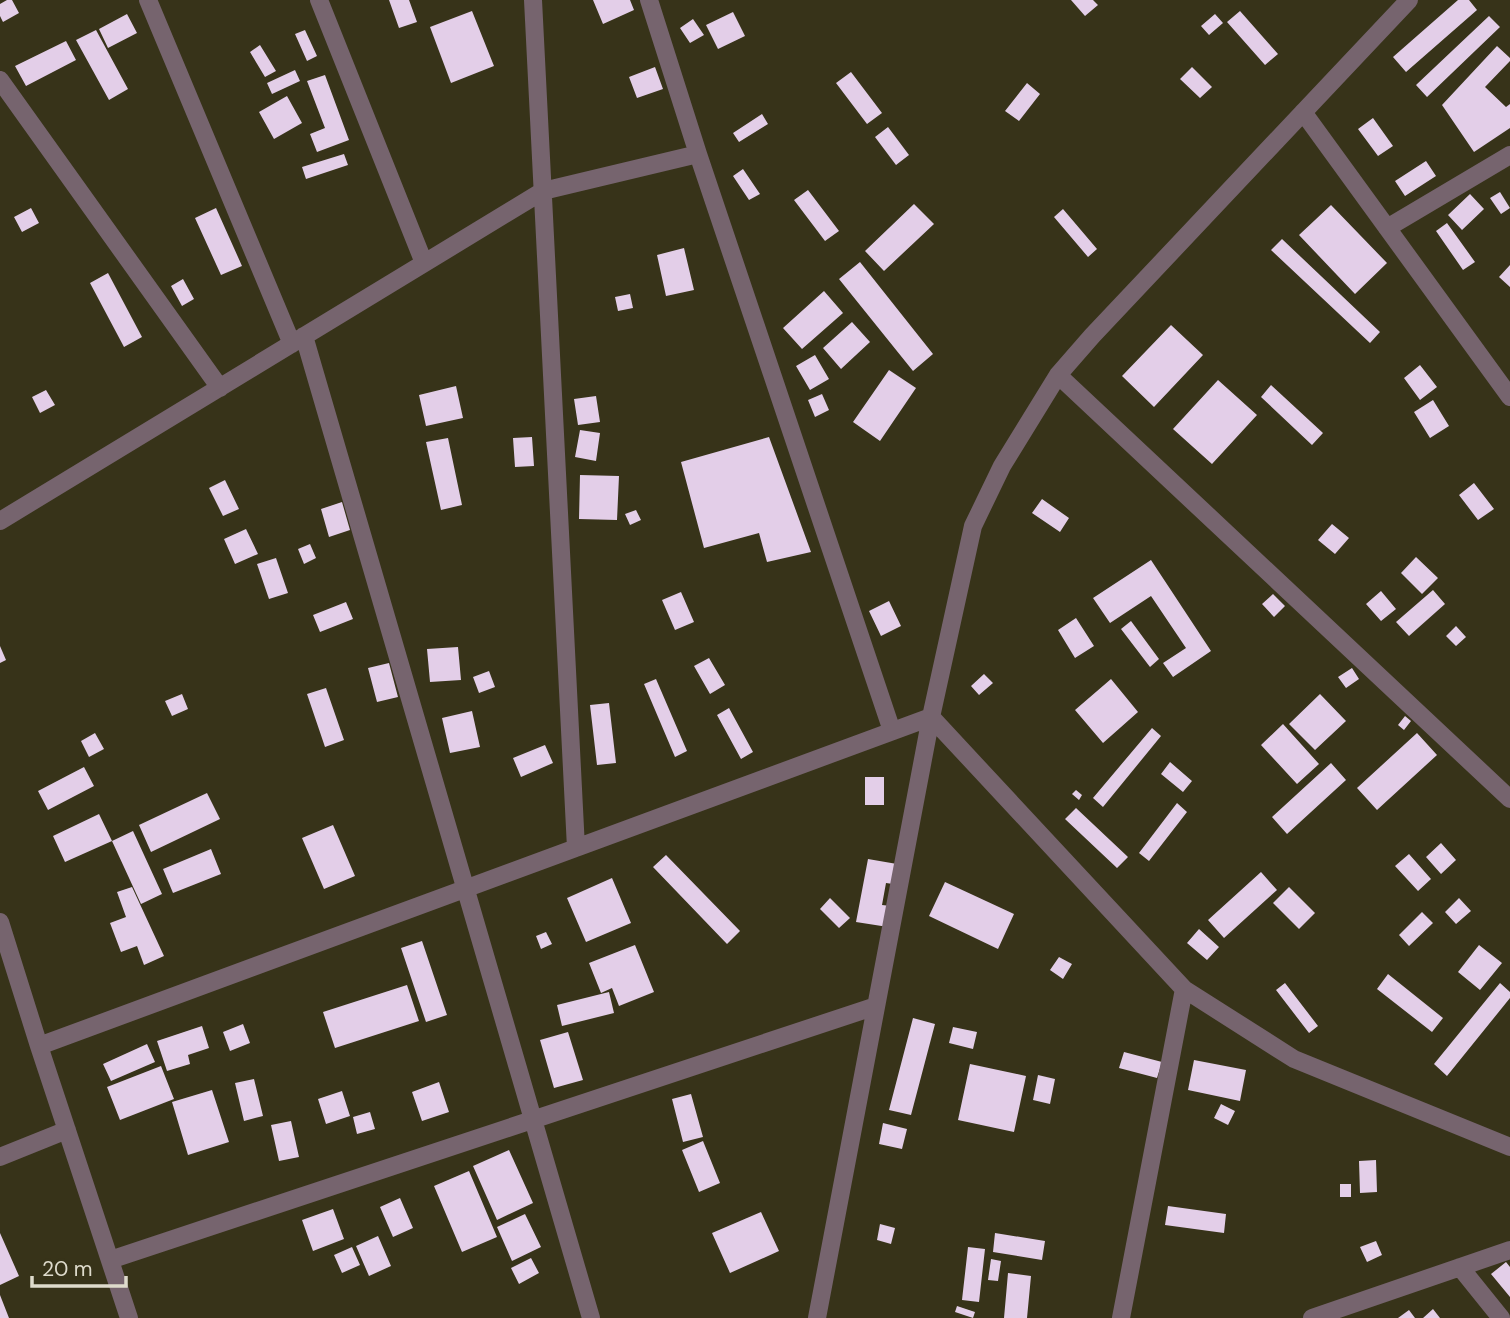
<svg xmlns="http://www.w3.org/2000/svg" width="1510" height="1318" font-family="'DM Sans',sans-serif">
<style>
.building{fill:#e3cee8}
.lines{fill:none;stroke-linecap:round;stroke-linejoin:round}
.minor{stroke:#76646e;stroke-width:18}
</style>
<rect width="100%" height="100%" fill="#373319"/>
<path class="building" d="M 7,0 L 12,0 L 19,13 L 3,22 L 0,16 L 0,4 Z
M 389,0 L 409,0 L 417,22 L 399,28 Z
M 593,0 L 630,0 L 634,10 L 603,24 Z
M 1071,0 L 1093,0 L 1098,5 L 1085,16 Z
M 1458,0 L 1469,0 L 1477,10 L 1406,72 L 1393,57 Z
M 472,11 L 494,66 L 451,83 L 430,27 Z
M 1240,11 L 1278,54 L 1265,65 L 1227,22 Z
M 733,12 L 745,36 L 718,49 L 706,25 Z
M 127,14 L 137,33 L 108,48 L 99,29 Z
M 1215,14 L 1223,23 L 1209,35 L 1201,26 Z
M 1489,16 L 1500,27 L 1427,97 L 1416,85 Z
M 693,19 L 704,35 L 690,43 L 680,28 Z
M 96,30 L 128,89 L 109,100 L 76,40 Z
M 305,30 L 317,56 L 307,61 L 295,34 Z
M 66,41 L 76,60 L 26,86 L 15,66 Z
M 260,45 L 276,71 L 265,77 L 250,52 Z
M 1497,46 L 1510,58 L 1510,61 L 1485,87 L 1506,107 L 1510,104 L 1510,128 L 1474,152 L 1442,105 Z
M 655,67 L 663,89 L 637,98 L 629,77 Z
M 1192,67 L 1212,87 L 1200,98 L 1180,79 Z
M 295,70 L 300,81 L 272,94 L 267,83 Z
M 851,72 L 882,113 L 867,124 L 836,83 Z
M 325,75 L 349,140 L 317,152 L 310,134 L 325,128 L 307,81 Z
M 1027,83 L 1040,94 L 1019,121 L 1005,111 Z
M 287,96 L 302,123 L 274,139 L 259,112 Z
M 762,114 L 768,124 L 739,142 L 733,133 Z
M 1373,118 L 1393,146 L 1378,156 L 1358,129 Z
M 888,127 L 909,155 L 896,165 L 875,137 Z
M 344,154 L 348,165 L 306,179 L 302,167 Z
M 1426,161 L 1436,176 L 1405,196 L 1395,181 Z
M 743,169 L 760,194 L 749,200 L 733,176 Z
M 808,190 L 839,231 L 825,241 L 794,200 Z
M 1500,192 L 1510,208 L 1501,214 L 1490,198 Z
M 1470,194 L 1484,209 L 1462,230 L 1448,215 Z
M 914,204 L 934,224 L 884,271 L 865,251 Z
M 1331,205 L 1387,263 L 1355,294 L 1299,235 Z
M 31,208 L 39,223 L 22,232 L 14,217 Z
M 216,208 L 242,266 L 221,275 L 195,218 Z
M 1063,209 L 1097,249 L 1088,257 L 1054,217 Z
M 1447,223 L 1475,262 L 1463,270 L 1436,231 Z
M 1282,239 L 1380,332 L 1370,343 L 1271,250 Z
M 684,248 L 694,290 L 666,296 L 657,255 Z
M 860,262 L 933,354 L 913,371 L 839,279 Z
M 1510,265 L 1510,287 L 1499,277 Z
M 108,273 L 142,337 L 124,347 L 90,283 Z
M 183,279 L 194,299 L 182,306 L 171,286 Z
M 824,291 L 843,313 L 802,349 L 783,328 Z
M 630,294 L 633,308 L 618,311 L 615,297 Z
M 852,322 L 870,342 L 841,369 L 823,348 Z
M 1171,325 L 1203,355 L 1154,407 L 1122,376 Z
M 815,355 L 829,379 L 810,390 L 796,366 Z
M 1420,365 L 1437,387 L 1420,400 L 1404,378 Z
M 889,370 L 916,388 L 880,441 L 853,422 Z
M 1218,380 L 1257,415 L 1212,464 L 1173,429 Z
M 1271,385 L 1323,433 L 1312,445 L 1261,397 Z
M 456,386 L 463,418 L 426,426 L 419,395 Z
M 46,390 L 55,405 L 40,413 L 32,397 Z
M 822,394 L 829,410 L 815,417 L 808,400 Z
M 596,396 L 600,422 L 578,425 L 574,399 Z
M 1433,400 L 1449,426 L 1430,438 L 1414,412 Z
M 580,430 L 600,433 L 596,461 L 575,457 Z
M 532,437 L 534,466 L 515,467 L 513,438 Z
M 769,437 L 811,552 L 767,562 L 759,533 L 704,548 L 681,462 Z
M 448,438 L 462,505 L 441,510 L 426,442 Z
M 580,475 L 619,476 L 617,520 L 579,519 Z
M 225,480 L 239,509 L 223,516 L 209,488 Z
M 1474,483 L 1494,509 L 1478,520 L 1459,495 Z
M 1042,499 L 1069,518 L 1060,532 L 1032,513 Z
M 342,502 L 350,530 L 329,537 L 321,509 Z
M 636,510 L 641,520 L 630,525 L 625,514 Z
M 1332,524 L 1349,538 L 1335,554 L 1318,540 Z
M 246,529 L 258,554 L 235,564 L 224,539 Z
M 310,544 L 316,558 L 304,564 L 298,549 Z
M 1416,557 L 1438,578 L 1422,594 L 1401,573 Z
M 276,558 L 288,593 L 269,599 L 257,564 Z
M 1151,560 L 1211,651 L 1173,677 L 1163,663 L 1186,648 L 1151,596 L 1110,623 L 1093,598 Z
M 1433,590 L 1445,604 L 1409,636 L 1396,622 Z
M 1381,591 L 1396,609 L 1381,621 L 1366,604 Z
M 681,592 L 694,622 L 675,630 L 662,600 Z
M 1273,594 L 1285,606 L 1274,617 L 1262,604 Z
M 889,601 L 901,626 L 881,636 L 869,611 Z
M 346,602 L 353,619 L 320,632 L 313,615 Z
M 1076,618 L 1094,646 L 1075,658 L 1058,630 Z
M 1131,621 L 1159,659 L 1150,667 L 1121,629 Z
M 1456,626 L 1466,637 L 1456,646 L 1446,636 Z
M 0,646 L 6,660 L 0,663 Z
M 458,647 L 461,680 L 430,682 L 427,649 Z
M 709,658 L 725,685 L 710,694 L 694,666 Z
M 389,663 L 398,697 L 377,702 L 368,668 Z
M 1352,668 L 1359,679 L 1346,688 L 1338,677 Z
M 489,671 L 495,687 L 479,693 L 473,677 Z
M 984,674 L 993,683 L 979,695 L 971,686 Z
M 656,679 L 687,751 L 675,757 L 644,684 Z
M 1111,679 L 1138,712 L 1103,743 L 1075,710 Z
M 326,688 L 344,740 L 325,747 L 307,694 Z
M 182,694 L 188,709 L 172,716 L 165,701 Z
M 1320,694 L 1346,721 L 1315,750 L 1289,724 Z
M 609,703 L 616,763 L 597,765 L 590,705 Z
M 729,708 L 753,752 L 741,759 L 717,715 Z
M 472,711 L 480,747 L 450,753 L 442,718 Z
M 1405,716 L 1411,721 L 1404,730 L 1398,725 Z
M 1283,724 L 1319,764 L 1297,784 L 1261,745 Z
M 1152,728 L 1161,736 L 1103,807 L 1093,798 Z
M 95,733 L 104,749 L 89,757 L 81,741 Z
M 1417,733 L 1437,755 L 1377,810 L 1357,788 Z
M 545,745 L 553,763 L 521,777 L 513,758 Z
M 1170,762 L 1192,781 L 1183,792 L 1161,774 Z
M 1331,763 L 1346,780 L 1287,834 L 1272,817 Z
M 84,767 L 94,786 L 48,810 L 38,791 Z
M 865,777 L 884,777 L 884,805 L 865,805 Z
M 1076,790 L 1082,795 L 1079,800 L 1072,794 Z
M 207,793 L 220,819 L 151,852 L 139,825 Z
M 1177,803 L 1187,812 L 1149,861 L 1139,853 Z
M 1076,808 L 1128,857 L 1117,868 L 1065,819 Z
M 99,814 L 112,841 L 133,831 L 162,894 L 141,904 L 112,841 L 65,862 L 53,836 Z
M 333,825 L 355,876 L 324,889 L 302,838 Z
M 1441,843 L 1456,860 L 1441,874 L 1426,857 Z
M 211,849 L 221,874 L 173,893 L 163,869 Z
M 1409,854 L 1431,879 L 1418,891 L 1395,866 Z
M 666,855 L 740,931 L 727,944 L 653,867 Z
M 868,859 L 897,864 L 893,884 L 886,883 L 882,905 L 891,906 L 888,927 L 856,922 Z
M 1261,872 L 1277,890 L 1224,938 L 1208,920 Z
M 612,878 L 631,923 L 586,942 L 567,898 Z
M 945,882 L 1014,914 L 998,949 L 929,916 Z
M 132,887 L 164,956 L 144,965 L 137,946 L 121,952 L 110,923 L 126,917 L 117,892 Z
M 1289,887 L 1315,913 L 1299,929 L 1273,903 Z
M 830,898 L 850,918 L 839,928 L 820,909 Z
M 1459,898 L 1471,911 L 1456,924 L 1445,912 Z
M 1422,912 L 1433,923 L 1409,946 L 1399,935 Z
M 1199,929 L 1219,947 L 1207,960 L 1187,943 Z
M 546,932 L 552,944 L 541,949 L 536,936 Z
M 422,941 L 447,1015 L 426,1022 L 401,948 Z
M 635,945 L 654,992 L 619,1006 L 612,988 L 601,993 L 589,963 Z
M 1479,945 L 1502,963 L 1480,990 L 1458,972 Z
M 1059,957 L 1072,964 L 1063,979 L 1050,970 Z
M 1388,974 L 1443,1018 L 1432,1032 L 1377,989 Z
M 1285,983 L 1318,1026 L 1309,1033 L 1276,990 Z
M 1500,983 L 1510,992 L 1510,998 L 1447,1076 L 1434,1064 Z
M 407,985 L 419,1021 L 335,1048 L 323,1012 Z
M 609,992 L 614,1013 L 562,1026 L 557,1005 Z
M 913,1018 L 935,1024 L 911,1115 L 889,1110 Z
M 243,1024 L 250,1043 L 230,1051 L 223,1032 Z
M 202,1026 L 209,1048 L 188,1055 L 190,1064 L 167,1071 L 157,1041 Z
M 953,1027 L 977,1032 L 973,1049 L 949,1043 Z
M 568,1032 L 583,1080 L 554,1088 L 540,1040 Z
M 147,1044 L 155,1062 L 111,1081 L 103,1064 Z
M 1124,1052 L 1162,1062 L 1157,1078 L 1119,1068 Z
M 1194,1060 L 1246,1070 L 1240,1101 L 1188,1090 Z
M 970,1064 L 1026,1076 L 1014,1132 L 958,1120 Z
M 161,1066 L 174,1099 L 120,1120 L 107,1087 Z
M 1038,1075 L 1055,1079 L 1050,1104 L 1033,1100 Z
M 254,1079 L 263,1116 L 244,1121 L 235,1083 Z
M 439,1082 L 449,1112 L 422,1121 L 412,1092 Z
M 212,1090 L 229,1142 L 188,1155 L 172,1102 Z
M 342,1091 L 350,1116 L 326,1124 L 318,1099 Z
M 691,1094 L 703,1137 L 683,1142 L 672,1099 Z
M 1221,1104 L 1235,1111 L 1228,1125 L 1214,1118 Z
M 370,1112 L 375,1129 L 357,1134 L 353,1117 Z
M 291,1121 L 299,1157 L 279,1161 L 271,1125 Z
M 883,1123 L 907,1129 L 902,1149 L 879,1144 Z
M 703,1141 L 720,1183 L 699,1192 L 682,1150 Z
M 509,1150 L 533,1203 L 497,1220 L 473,1166 Z
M 1376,1160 L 1377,1192 L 1360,1193 L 1359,1161 Z
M 469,1171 L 497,1237 L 462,1252 L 434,1186 Z
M 1340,1184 L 1351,1184 L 1351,1197 L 1340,1197 Z
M 400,1198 L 413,1228 L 393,1237 L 380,1207 Z
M 1168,1206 L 1226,1214 L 1224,1233 L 1165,1225 Z
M 333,1209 L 344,1239 L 313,1251 L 302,1220 Z
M 761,1212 L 779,1251 L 730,1273 L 712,1233 Z
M 525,1214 L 541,1247 L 512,1261 L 497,1227 Z
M 880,1224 L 895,1228 L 891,1244 L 877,1240 Z
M 0,1233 L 19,1276 L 0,1285 Z
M 995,1233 L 1045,1241 L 1042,1260 L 993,1252 Z
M 378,1236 L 391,1266 L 369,1276 L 356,1246 Z
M 1376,1241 L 1382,1255 L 1367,1262 L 1360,1247 Z
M 352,1247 L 360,1265 L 342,1273 L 334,1255 Z
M 968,1247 L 985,1249 L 979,1302 L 962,1300 Z
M 531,1258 L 539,1273 L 519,1284 L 511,1268 Z
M 991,1259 L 1001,1261 L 998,1281 L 988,1280 Z
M 1506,1262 L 1510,1267 L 1510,1297 L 1491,1274 Z
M 1008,1273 L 1031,1276 L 1027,1318 L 1004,1318 Z
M 0,1295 L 9,1318 L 0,1318 Z
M 957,1306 L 975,1312 L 973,1318 L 955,1312 Z
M 1433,1309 L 1440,1318 L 1423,1318 Z
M 1409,1310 L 1415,1318 L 1398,1318 Z"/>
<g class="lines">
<path class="minor" d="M 148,0 L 292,344
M 319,0 L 424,263
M 533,0 L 576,848
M 649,0 L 698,154 L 892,731
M 0,80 L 220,388
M 1303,112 L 1510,397
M 1387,228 L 1510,155
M 304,336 L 591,1318
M 1058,375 L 1510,799
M 0,521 L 543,191 L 698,154
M 0,922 L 39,1046 L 129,1318
M 39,1046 L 931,717 L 1184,989 L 1294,1059 L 1510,1147
M 0,1157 L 67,1130
M 110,1260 L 876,1006
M 1460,1267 L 1501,1318
M 817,1318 L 931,717 L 973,526 L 1002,466 L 1058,375 L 1092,336 L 1409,0
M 1121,1318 L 1184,989
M 1312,1318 L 1510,1250"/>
</g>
<path d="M32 1276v10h94v-10" fill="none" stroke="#dedbcc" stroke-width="3.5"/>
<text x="42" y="1276" font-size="21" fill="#dedbcc" stroke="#373319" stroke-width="5" paint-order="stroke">20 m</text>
</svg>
